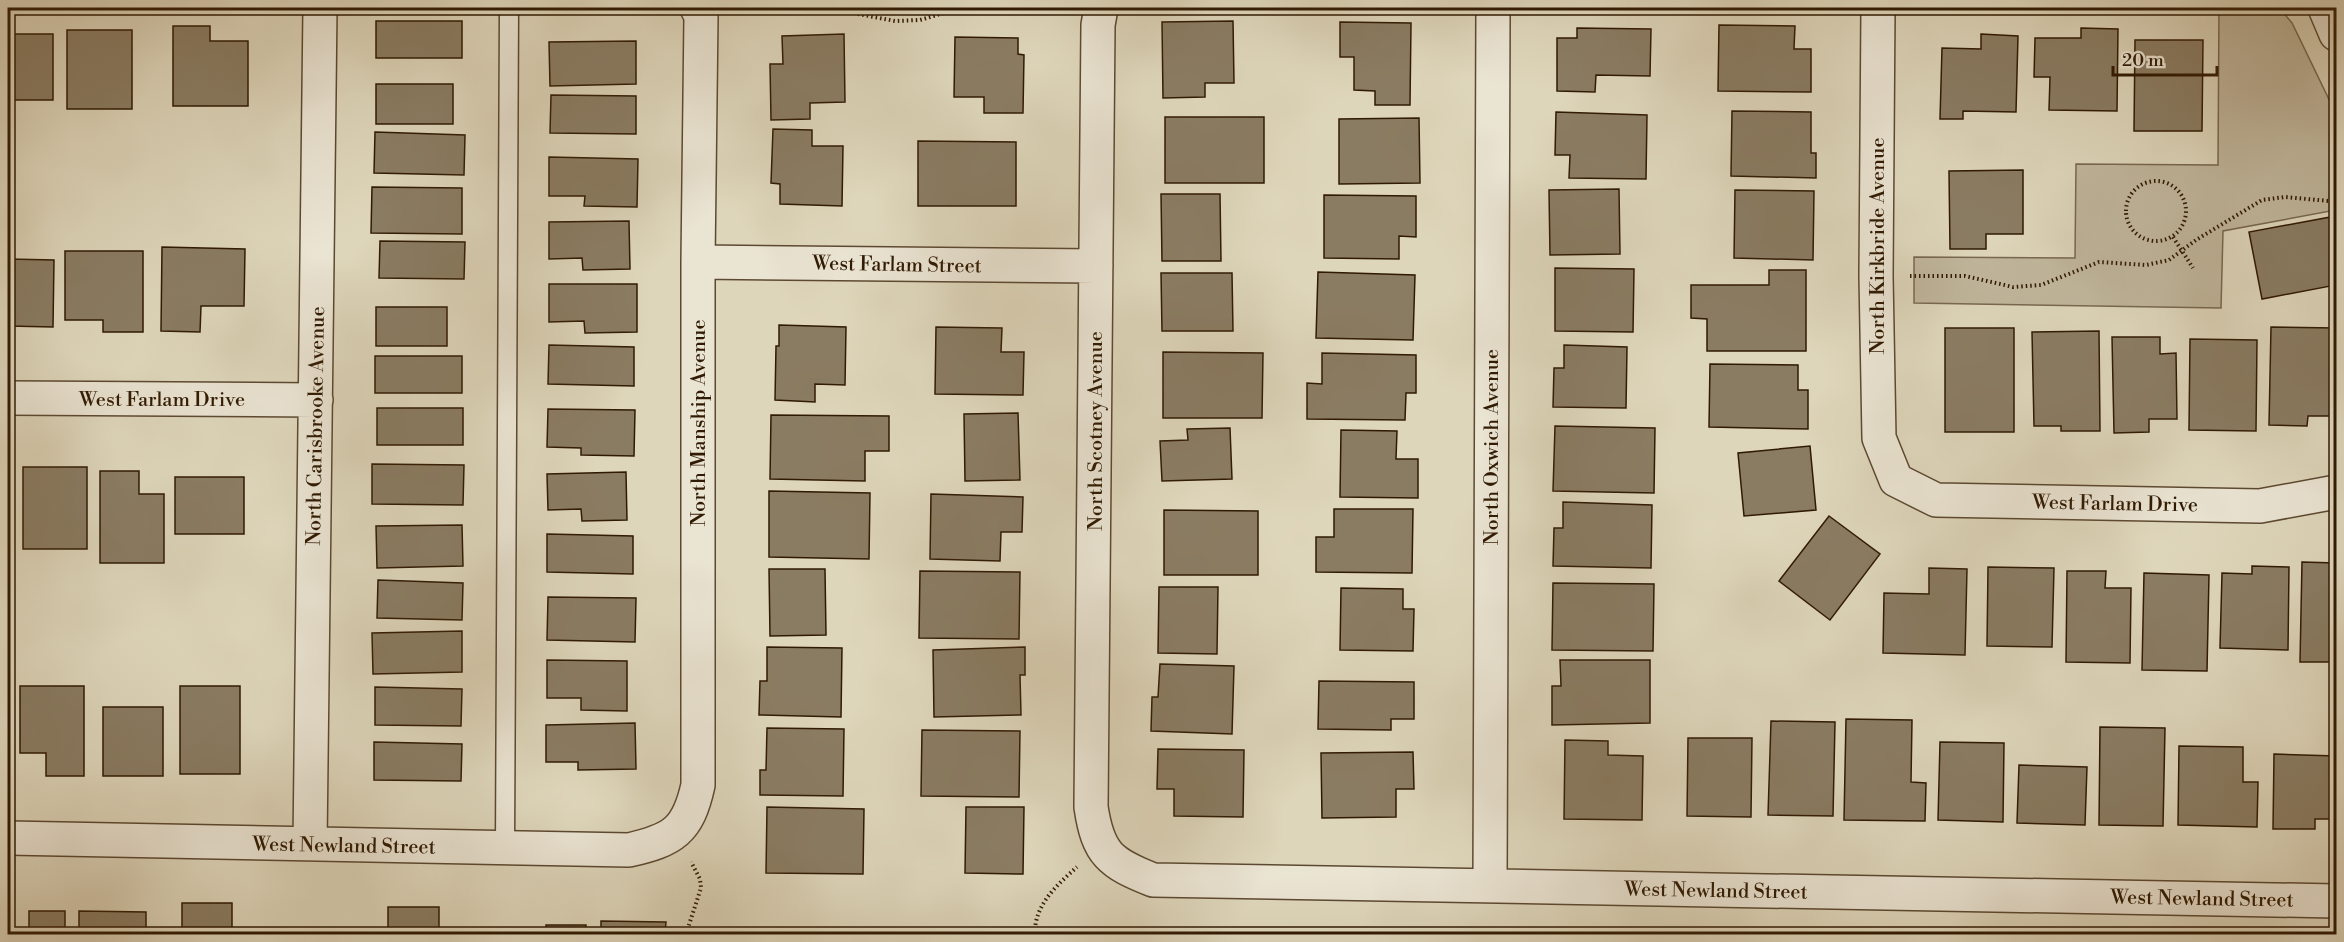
<svg xmlns="http://www.w3.org/2000/svg" width="2344" height="942" font-family="'Libre Bodoni',serif">
<style>
.green{fill:#c0b69c;stroke:#786850;stroke-width:1.5}
.building{fill:#8a7c63;stroke:#301a03;stroke-width:1.5}
.lines{fill:none;stroke-linecap:round;stroke-linejoin:round}
.lane-casing{stroke:#5c4931;stroke-width:21}
.street-casing{stroke:#5c4931;stroke-width:36}
.path{stroke:#301a03;stroke-width:4;stroke-dasharray:1.5 3;stroke-linecap:butt}
.lane{stroke:#eae4d3;stroke-width:18}
.street{stroke:#eae4d3;stroke-width:33}
.labels{text-anchor:middle;stroke-width:4.5;stroke-linejoin:round;paint-order:stroke}
.street-label{font-size:20px;fill:#301a03;stroke:#eae4d3}
</style>
<rect width="100%" height="100%" fill="#ded6bb"/>
<filter id="stains"><feTurbulence type="fractalNoise" baseFrequency=".00333" numOctaves="4"/><feColorMatrix values="0 0 0 0 .2 0 0 0 0 .09 0 0 0 0 .02 0 0 0 .5 -.17"/></filter>
<radialGradient id="worn" r=".72"><stop offset=".6" stop-color="#630" stop-opacity="0"/><stop offset="1" stop-color="#630" stop-opacity=".3"/></radialGradient>
<path class="green" d="M 2219,8 L 2274,8 L 2282,11 L 2292,23 L 2336,114 L 2336,210 L 2223,231 L 2221,308 L 1914,303 L 1914,257 L 2075,258 L 2076,164 L 2218,165 Z"/>
<path class="building" d="M 376,21 L 462,21 L 462,58 L 376,58 Z
M 1233,21 L 1234,83 L 1205,83 L 1205,97 L 1163,98 L 1162,22 Z
M 1340,22 L 1411,23 L 1410,105 L 1375,105 L 1375,91 L 1354,90 L 1354,57 L 1340,57 Z
M 1719,25 L 1795,26 L 1794,49 L 1811,49 L 1811,92 L 1718,91 Z
M 173,26 L 210,26 L 210,41 L 248,41 L 248,106 L 173,106 Z
M 1577,28 L 1651,29 L 1650,76 L 1596,75 L 1595,92 L 1557,91 L 1557,38 L 1577,38 Z
M 2081,28 L 2118,29 L 2117,111 L 2049,110 L 2050,77 L 2034,77 L 2035,38 L 2081,38 Z
M 67,30 L 132,30 L 132,109 L 67,109 Z
M 8,34 L 53,34 L 53,100 L 8,100 Z
M 844,34 L 845,102 L 810,103 L 810,119 L 771,120 L 770,64 L 783,64 L 782,36 Z
M 1981,34 L 2018,36 L 2016,112 L 1963,111 L 1963,119 L 1940,119 L 1942,48 L 1981,49 Z
M 955,37 L 1018,38 L 1018,54 L 1024,55 L 1023,113 L 984,113 L 984,97 L 954,97 Z
M 2135,40 L 2203,40 L 2202,131 L 2134,131 Z
M 636,41 L 636,84 L 550,86 L 549,42 Z
M 376,84 L 453,84 L 453,124 L 376,124 Z
M 551,95 L 636,96 L 636,134 L 550,133 Z
M 1732,111 L 1811,112 L 1811,153 L 1816,153 L 1816,178 L 1731,176 Z
M 1556,112 L 1647,115 L 1646,179 L 1569,178 L 1570,155 L 1555,155 Z
M 1165,117 L 1264,117 L 1264,183 L 1165,183 Z
M 1419,118 L 1420,183 L 1339,184 L 1339,119 Z
M 773,129 L 812,130 L 812,146 L 843,146 L 842,206 L 780,204 L 780,184 L 771,183 Z
M 375,132 L 465,135 L 464,175 L 374,173 Z
M 918,141 L 1016,142 L 1016,206 L 918,206 Z
M 549,157 L 638,159 L 637,207 L 584,206 L 585,196 L 549,196 Z
M 2023,170 L 2023,234 L 1986,234 L 1986,249 L 1950,249 L 1949,171 Z
M 372,187 L 462,188 L 462,234 L 371,233 Z
M 1619,189 L 1620,254 L 1550,255 L 1549,190 Z
M 1735,190 L 1814,191 L 1813,260 L 1734,258 Z
M 1161,194 L 1220,194 L 1221,261 L 1162,261 Z
M 1324,195 L 1416,196 L 1416,237 L 1399,236 L 1399,259 L 1324,258 Z
M 2336,216 L 2336,285 L 2262,299 L 2249,232 Z
M 629,221 L 630,269 L 583,270 L 582,258 L 549,259 L 549,222 Z
M 380,241 L 465,242 L 464,279 L 379,278 Z
M 162,247 L 245,249 L 244,306 L 201,306 L 200,332 L 161,331 Z
M 65,251 L 143,251 L 143,332 L 103,332 L 103,320 L 65,320 Z
M 8,259 L 54,260 L 53,327 L 8,326 Z
M 1555,268 L 1634,269 L 1633,332 L 1555,331 Z
M 1769,270 L 1806,270 L 1806,351 L 1707,351 L 1707,319 L 1691,318 L 1691,285 L 1769,285 Z
M 1318,272 L 1415,275 L 1413,340 L 1316,338 Z
M 1161,273 L 1232,273 L 1233,331 L 1162,331 Z
M 549,284 L 637,284 L 637,332 L 585,333 L 584,321 L 549,322 Z
M 376,307 L 447,307 L 447,346 L 376,346 Z
M 779,325 L 846,327 L 845,385 L 815,384 L 815,402 L 775,400 L 776,346 L 779,346 Z
M 936,327 L 1002,328 L 1001,352 L 1024,352 L 1023,395 L 935,394 Z
M 2271,327 L 2335,328 L 2334,416 L 2308,416 L 2307,426 L 2269,425 Z
M 1945,328 L 2014,328 L 2014,432 L 1945,432 Z
M 2099,331 L 2100,431 L 2061,431 L 2061,426 L 2034,426 L 2032,332 Z
M 2112,337 L 2160,337 L 2160,354 L 2176,353 L 2177,419 L 2149,419 L 2149,432 L 2114,433 Z
M 2190,339 L 2257,340 L 2256,431 L 2189,430 Z
M 549,345 L 634,347 L 634,386 L 548,384 Z
M 1564,345 L 1627,347 L 1626,408 L 1553,407 L 1554,368 L 1564,368 Z
M 1163,352 L 1263,353 L 1262,418 L 1163,418 Z
M 1322,353 L 1416,355 L 1416,393 L 1406,393 L 1405,420 L 1307,419 L 1307,383 L 1322,384 Z
M 375,356 L 462,356 L 462,393 L 375,393 Z
M 1710,364 L 1798,365 L 1798,390 L 1808,390 L 1808,429 L 1709,427 Z
M 377,408 L 463,408 L 463,445 L 377,445 Z
M 548,409 L 635,410 L 634,456 L 581,455 L 581,448 L 547,447 Z
M 1018,413 L 1020,480 L 965,481 L 964,414 Z
M 771,415 L 889,416 L 889,451 L 865,451 L 865,481 L 770,479 Z
M 1555,426 L 1655,428 L 1654,493 L 1553,491 Z
M 1230,428 L 1232,479 L 1162,481 L 1160,441 L 1188,440 L 1187,429 Z
M 1341,430 L 1397,431 L 1396,459 L 1418,459 L 1418,498 L 1340,497 Z
M 1810,446 L 1816,510 L 1744,516 L 1738,453 Z
M 372,464 L 464,465 L 463,505 L 372,504 Z
M 23,467 L 87,467 L 87,549 L 23,549 Z
M 100,471 L 139,471 L 139,494 L 164,494 L 164,563 L 100,563 Z
M 626,472 L 627,520 L 582,521 L 581,509 L 548,510 L 547,474 Z
M 175,477 L 244,477 L 244,534 L 175,534 Z
M 769,491 L 870,493 L 869,559 L 769,557 Z
M 931,494 L 1023,497 L 1022,532 L 1001,532 L 1000,561 L 930,559 Z
M 1563,502 L 1652,505 L 1651,568 L 1553,566 L 1554,528 L 1563,528 Z
M 1334,509 L 1413,509 L 1412,573 L 1316,572 L 1316,537 L 1334,537 Z
M 1164,510 L 1258,511 L 1258,575 L 1164,575 Z
M 1829,516 L 1880,554 L 1830,620 L 1779,581 Z
M 462,525 L 463,566 L 377,568 L 376,526 Z
M 547,534 L 633,536 L 633,574 L 547,572 Z
M 2302,562 L 2336,563 L 2336,662 L 2300,662 Z
M 2252,566 L 2289,567 L 2288,650 L 2220,648 L 2222,573 L 2252,574 Z
M 1988,567 L 2054,568 L 2052,647 L 1987,646 Z
M 1929,568 L 1967,569 L 1965,655 L 1883,653 L 1884,593 L 1929,594 Z
M 769,569 L 825,569 L 826,635 L 770,636 Z
M 920,571 L 1020,572 L 1019,639 L 919,638 Z
M 2067,571 L 2106,571 L 2105,588 L 2131,588 L 2130,663 L 2066,662 Z
M 2144,573 L 2209,575 L 2207,671 L 2142,670 Z
M 378,580 L 463,583 L 462,620 L 377,618 Z
M 1553,583 L 1654,584 L 1653,651 L 1552,650 Z
M 1159,587 L 1218,587 L 1217,654 L 1158,653 Z
M 1341,588 L 1403,589 L 1403,609 L 1414,609 L 1413,651 L 1340,650 Z
M 548,597 L 636,598 L 635,642 L 547,640 Z
M 462,631 L 462,672 L 373,674 L 372,633 Z
M 767,647 L 842,648 L 841,717 L 759,715 L 760,681 L 767,681 Z
M 1025,647 L 1025,675 L 1020,675 L 1021,715 L 934,717 L 933,650 Z
M 547,660 L 627,661 L 627,711 L 581,710 L 581,698 L 547,698 Z
M 1560,660 L 1650,660 L 1650,723 L 1552,725 L 1552,686 L 1561,686 Z
M 1160,664 L 1234,666 L 1232,734 L 1151,731 L 1152,697 L 1158,697 Z
M 1319,681 L 1414,682 L 1414,719 L 1391,719 L 1391,730 L 1318,729 Z
M 20,686 L 84,686 L 84,776 L 46,776 L 46,753 L 20,753 Z
M 180,686 L 240,686 L 240,774 L 180,774 Z
M 375,687 L 462,689 L 461,726 L 375,725 Z
M 103,707 L 163,707 L 163,776 L 103,776 Z
M 1846,719 L 1912,720 L 1911,782 L 1926,783 L 1925,821 L 1844,820 Z
M 1771,721 L 1835,722 L 1833,816 L 1768,815 Z
M 635,723 L 636,769 L 578,770 L 578,762 L 546,762 L 546,725 Z
M 2100,727 L 2165,728 L 2163,826 L 2099,825 Z
M 767,728 L 844,729 L 843,796 L 760,795 L 760,770 L 766,770 Z
M 922,730 L 1020,731 L 1019,797 L 921,796 Z
M 1688,738 L 1752,738 L 1751,817 L 1687,816 Z
M 1565,740 L 1608,741 L 1608,755 L 1643,756 L 1642,820 L 1564,819 Z
M 374,742 L 462,744 L 461,781 L 374,780 Z
M 1940,742 L 2004,743 L 2003,822 L 1938,820 Z
M 2179,746 L 2243,747 L 2243,782 L 2258,782 L 2257,827 L 2178,825 Z
M 1158,749 L 1244,750 L 1243,817 L 1174,816 L 1174,789 L 1157,789 Z
M 1413,752 L 1414,789 L 1396,789 L 1396,817 L 1322,818 L 1321,753 Z
M 2274,754 L 2336,756 L 2336,819 L 2315,819 L 2315,829 L 2273,829 Z
M 2019,765 L 2087,767 L 2085,825 L 2017,823 Z
M 767,807 L 864,809 L 863,874 L 766,873 Z
M 966,807 L 1024,807 L 1023,874 L 965,873 Z
M 182,903 L 232,903 L 232,934 L 182,934 Z
M 388,907 L 439,907 L 439,934 L 388,934 Z
M 29,911 L 65,911 L 65,934 L 29,934 Z
M 79,911 L 146,912 L 146,934 L 79,934 Z
M 601,921 L 666,922 L 665,934 L 601,934 Z
M 546,925 L 586,925 L 586,934 L 546,934 Z
M 1057,929 L 1098,931 L 1097,934 L 1057,934 Z"/>
<g class="lines">
<g class="lane-casing">
<path id="lane" d="M 505,848 L 509,8"/>
</g>
<g class="street-casing">
<path id="street" d="M 1101,8 L 1098,25 L 1091,807 C 1098,854 1110,863 1153,880 L 2336,901
M 1878,8 L 1876,276 L 1879,438 L 1896,480 L 1936,500 L 2260,506 L 2336,492
M 2325,8 L 2336,34
M 698,262 L 1096,266
M 8,398 L 316,400
M 8,838 L 629,850 C 673,840 688,831 698,785 L 698,262 L 701,16 L 697,8
M 310,844 L 320,8
M 1490,886 L 1493,8"/>
</g>
<path class="path" d="M 827,8 L 895,21 L 920,20 L 961,8
M 1054,8 L 1066,11
M2126 211a30 30 0 1 1 60 0a30 30 0 1 1-60 0Z
M 2173,237 L 2193,268
M 1910,276 L 1965,276 L 2013,287 L 2041,285 L 2099,262 L 2146,265 L 2169,260 L 2196,240 L 2262,200 L 2285,197 L 2329,201 L 2336,198
M 686,934 L 701,888 L 700,879 L 691,862
M 1035,934 C 1034,905 1057,885 1077,867"/>
<use href="#lane" class="lane"/>
<use href="#street" class="street"/>
</g>
<g class="labels">
<g class="street-label">
<text transform="translate(1877 246) rotate(-90)" y="7">North Kirkbride Avenue</text>
<text transform="translate(897 264) rotate(1)" y="7">West Farlam Street</text>
<text x="162" y="406">West Farlam Drive</text>
<text transform="translate(698 423) rotate(-90)" y="7">North Manship Avenue</text>
<text transform="translate(315 426) rotate(-89)" y="7">North Carisbrooke Avenue</text>
<text transform="translate(1095 431) rotate(-90)" y="7">North Scotney Avenue</text>
<text transform="translate(1491 447) rotate(-90)" y="7">North Oxwich Avenue</text>
<text transform="translate(2115 503) rotate(1)" y="7">West Farlam Drive</text>
<text transform="translate(344 845) rotate(1)" y="7">West Newland Street</text>
<text transform="translate(1716 890) rotate(1)" y="7">West Newland Street</text>
<text transform="translate(2202 898) rotate(1)" y="7">West Newland Street</text>
</g>
</g>
<rect width="2344" height="942" fill="none" stroke="#ded6bb" stroke-width="30"/>
<rect x="9" y="9" width="2326" height="924" fill="none" stroke="#301a03" stroke-width="3"/>
<rect x="15" y="15" width="2314" height="912" fill="none" stroke="#301a03" stroke-width="1.5"/>
<path d="M2113 66v9h104v-9" fill="none" stroke="#301a03" stroke-width="3"/>
<text x="2122" y="66" font-size="18" fill="#301a03" stroke="#eae4d3" stroke-width="4.5" paint-order="stroke">20 m</text>
<rect width="100%" height="100%" filter="url(#stains)"/>
<rect width="100%" height="100%" fill="url(#worn)"/>
</svg>
